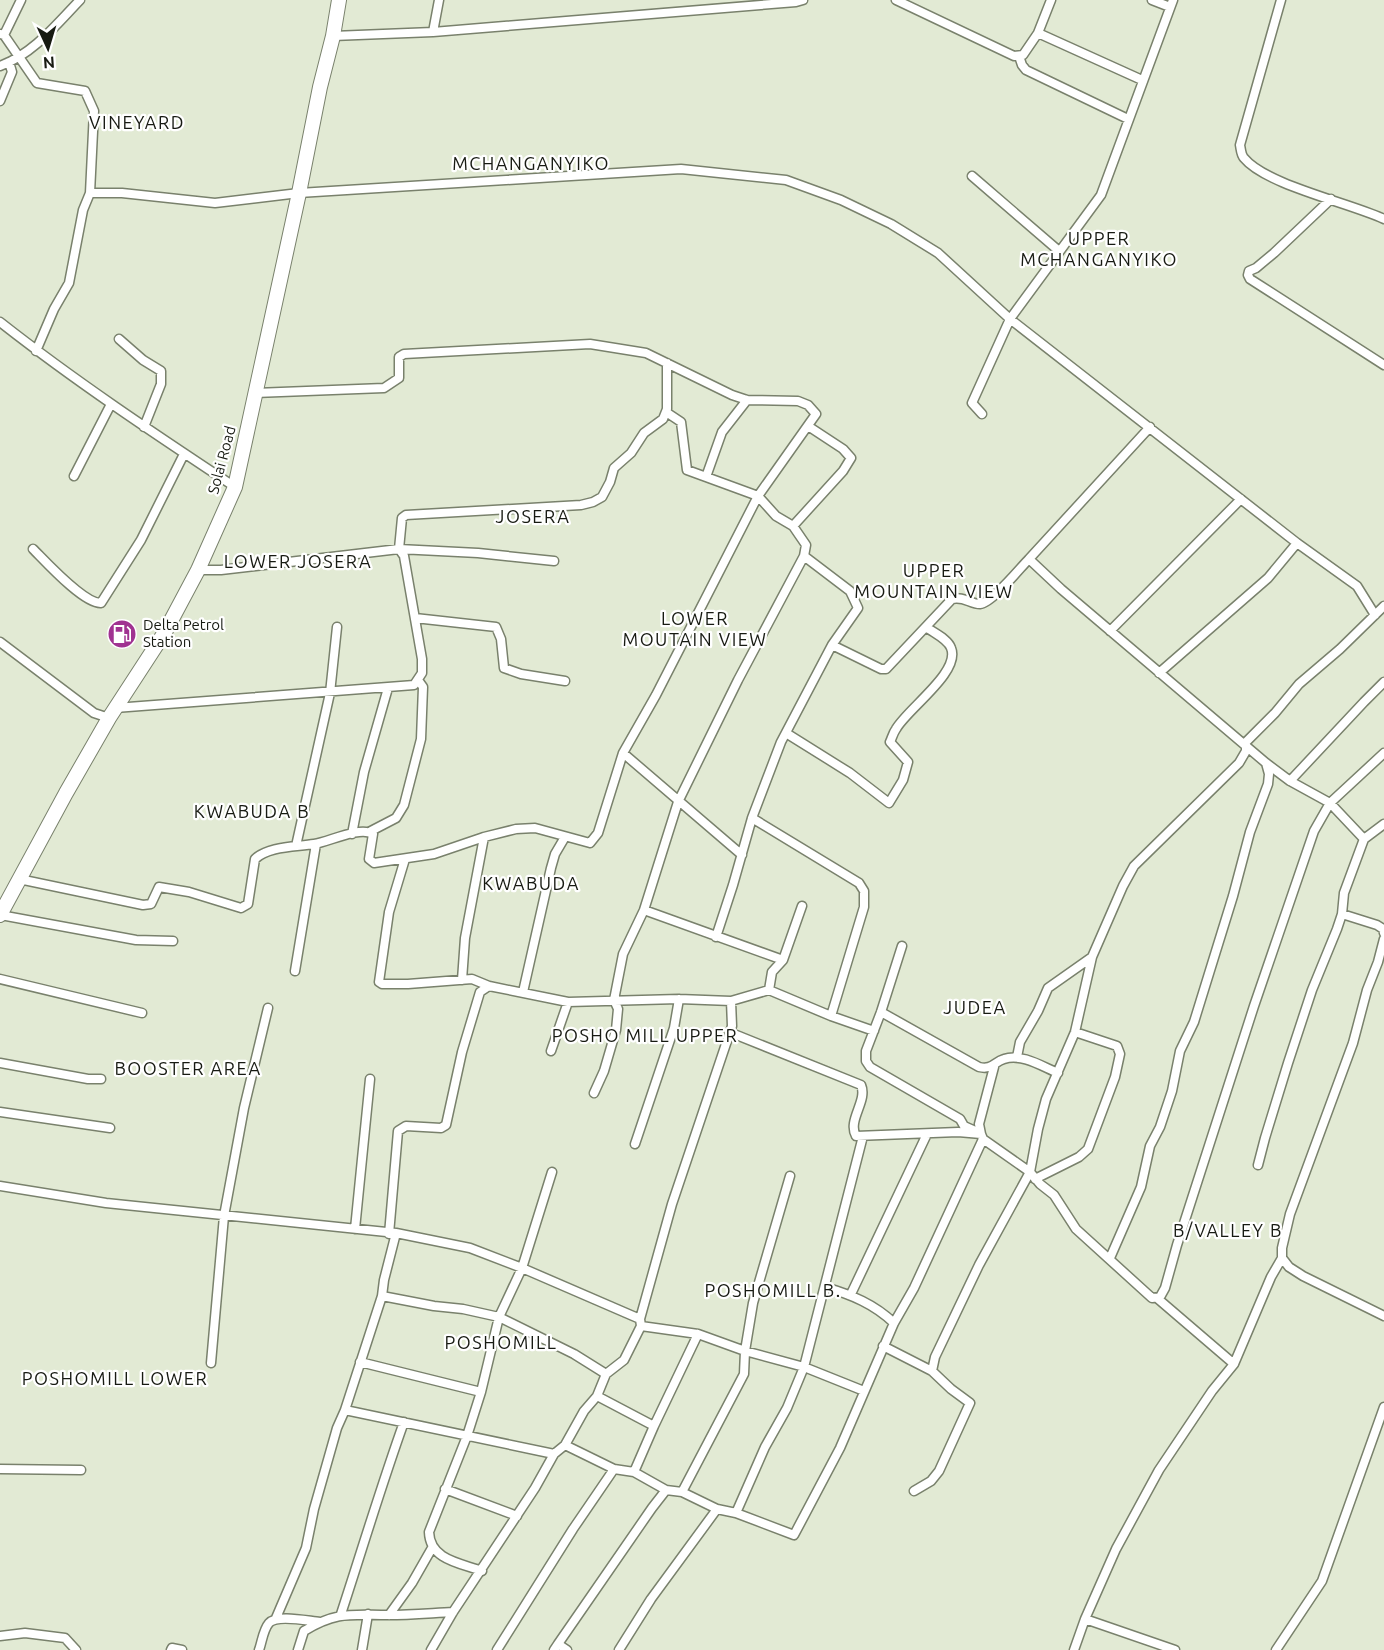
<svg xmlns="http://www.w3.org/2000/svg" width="1384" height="1650" font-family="Ubuntu,sans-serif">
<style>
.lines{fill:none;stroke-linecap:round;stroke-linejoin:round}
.minor-casing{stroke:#79816c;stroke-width:11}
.trunk-casing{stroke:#79816c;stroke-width:16}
.minor{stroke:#fff;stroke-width:8}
.trunk{stroke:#fff;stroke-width:14}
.labels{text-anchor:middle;stroke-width:4.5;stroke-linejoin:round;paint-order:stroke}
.street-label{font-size:15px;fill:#171a12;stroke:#fff}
.poi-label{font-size:15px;fill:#171a12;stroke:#fff;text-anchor:start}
.quarter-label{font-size:18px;letter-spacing:1.5px;fill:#171a12;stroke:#fff}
</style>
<rect width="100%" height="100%" fill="#e2ead4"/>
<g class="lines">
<g class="minor-casing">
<path id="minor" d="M 896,0 L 1014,56 L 1023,55 L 1038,33 L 1142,80
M 1152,0 L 1170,7
M 1281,0 L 1240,145 C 1241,150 1241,155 1244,158 C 1266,185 1350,203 1384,219
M 433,32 L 439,0
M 1038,33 L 1051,0
M 0,34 L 4,35 L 21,0
M 4,35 L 37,83 L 85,91 L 94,111 L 90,193
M 333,36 L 433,32 L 796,2 L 803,0
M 1019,56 L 1022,65 L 1026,70 L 1128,119
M 0,66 C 33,54 56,25 80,0
M 0,101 L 12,72 L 9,62
M 972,176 L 1059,251
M 1331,199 L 1274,253 L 1256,268 L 1249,271 L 1248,275 L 1250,279 L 1384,365
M 0,322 C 75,381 155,434 235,487
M 119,339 L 143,360 L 161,371 L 161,384 L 144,427
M 36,351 L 54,309 L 69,283 L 83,210 L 90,193 L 122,193 L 215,203 L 299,193 L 681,169 L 786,180 L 841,200 L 891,224 L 938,253 L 1010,319 L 1297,543 L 1357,586 L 1375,615
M 255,393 L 384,388 L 399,378 L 399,357 L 404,354 L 590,344 L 646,353 L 732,395 L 747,400 L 798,401 L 808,405 L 816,414 L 758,496 L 776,516 L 793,526 L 806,545 L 804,556 L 738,680 L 678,802 L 644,910 L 623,954 L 614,1000 L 618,1009 L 616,1030 L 604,1071 L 594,1093
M 982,414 L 972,403 L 1010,319 L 1101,195 L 1173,0
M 74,476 L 111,404
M 706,477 L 722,432 L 747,400
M 793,526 L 843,471 L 851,458 L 843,449 L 808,426
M 33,549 C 46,562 84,604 101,603 L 141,540 L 184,454
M 1029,559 L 1150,427
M 198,570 L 221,570 L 399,549 L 478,553 L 554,561
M 415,618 L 496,627 L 501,639 L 504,668 L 521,674 L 565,681
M 1110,631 L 1241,499
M 0,642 L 94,713 L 109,718
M 832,645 L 881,669 L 886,669 L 952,599 C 964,596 970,604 980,604 C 992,603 1020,568 1029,559 L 1061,589 L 1266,763 L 1290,781 L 1330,803 L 1364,839 L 1344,893 L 1342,914 L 1337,929 L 1312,990 L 1288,1063 L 1265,1138 L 1258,1165
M 1159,673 L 1268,578 L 1297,543
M 115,708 L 414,685 L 422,673 L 422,659 L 404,556 L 399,549 L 402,518 L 406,515 L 581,505 L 593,502 L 602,497 L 610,482 L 614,468 L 631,453 L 644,433 L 663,419 L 667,409 L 667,363
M 786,733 L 850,773 L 889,803 L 903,780 L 908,762 L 890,742 C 892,738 893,733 896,729 C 907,709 961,672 951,648 C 948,639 934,633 926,627
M 623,753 L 742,855
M 1290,781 L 1364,702 L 1384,682
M 752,818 L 859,883 L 864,891 L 864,907 L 831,1016
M 371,831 L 396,818 L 404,805 L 421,739 L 423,687 L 418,680
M 352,834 L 364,772 L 388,688
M 1364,839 L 1384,824
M 296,846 L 330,693 L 337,627
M 405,859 L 389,912 L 379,982 L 382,984 L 408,984 L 472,979 L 489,986
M 19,879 L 143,905 L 151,904 L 159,887 L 189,892 L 241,908 L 248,904 L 255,859 C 268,846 296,847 314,844 C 329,842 359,826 373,834 L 369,859 L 374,863 L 434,854 L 484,837 L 516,829 L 535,828 L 590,843 L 598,833 L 623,753 L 656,695 L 758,496 L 687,470 L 681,422 L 666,412
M 644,910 L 783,960
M 1342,914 L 1377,925 L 1383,929 L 1384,933
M 0,915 L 136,940 L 173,941
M 716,937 L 733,885 L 752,818 L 781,742 L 832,645 L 858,608 L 850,591 L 804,556
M 1384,939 L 1378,962 L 1367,990 L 1353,1043 L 1290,1214 L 1282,1248 L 1282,1258 L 1289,1267 L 1303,1276 L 1384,1316
M 902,946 L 881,1012 L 866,1051 L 866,1061 L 870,1067 L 960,1119 L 964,1126 L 973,1130
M 295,971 L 316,844
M 0,979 L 142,1013
M 462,980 L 465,938 L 484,837
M 769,990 L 772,972 L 783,960 L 802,906
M 523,992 L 551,868 L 555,854 L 565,837
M 881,1012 L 979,1067 C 992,1070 994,1062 1004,1059 C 1022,1053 1043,1067 1058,1073
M 729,1032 L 861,1085 C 868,1101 847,1120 856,1136 L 958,1132 L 981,1134 L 983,1139 L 1030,1172 L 1040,1184 L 1054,1195 L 1076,1229 L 1152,1298 L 1160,1297 L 1165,1288 L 1177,1245 L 1254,1006 L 1314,831 L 1330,803 L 1384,753
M 551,1051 L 568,1002
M 1017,1057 L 1020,1042 L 1038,1011 L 1048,988 L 1092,957
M 0,1063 L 88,1079 L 101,1079
M 0,1112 L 110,1128
M 981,1134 L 979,1124 L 994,1067
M 635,1144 L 674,1028 L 679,999
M 1035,1179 L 1079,1157 L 1088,1149 L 1115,1077 L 1120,1054 L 1117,1046 L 1075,1032
M 0,1186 L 106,1203 L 396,1233 L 470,1248 L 522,1268 L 640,1319
M 355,1229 L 370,1079
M 389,1234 L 398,1131 L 406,1126 L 441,1128 L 446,1125 L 462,1052 L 480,992 L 489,986 L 568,1002 L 679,999 L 731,1001 L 769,990 L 831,1016 L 874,1031
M 1110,1258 L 1141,1187 L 1150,1146 L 1160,1127 L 1172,1091 L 1180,1051 L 1194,1022 L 1233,896 L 1250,832 L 1268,784 L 1269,774 L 1266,763
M 825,1287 C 852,1295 874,1304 894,1323
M 851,1294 L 927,1134
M 382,1296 L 434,1306 L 463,1309 L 499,1317 L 574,1354 L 606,1374
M 1157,1298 L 1234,1364
M 641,1326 L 698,1334 L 745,1351 L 804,1367 L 864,1391
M 883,1346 L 932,1371 L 951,1389 L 970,1403 L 939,1471 L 931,1481 L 914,1491
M 360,1362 L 481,1392
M 211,1363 L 224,1216 L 244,1108 L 268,1008
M 932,1371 L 935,1357 L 979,1265 L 1030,1172 L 1038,1129 L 1046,1099 L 1075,1032 L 1092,957 L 1123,886 L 1134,866 L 1239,763 L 1246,751 L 1246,742 L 1275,713 L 1299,684 L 1340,649 L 1384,606
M 597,1396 L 654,1426
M 345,1410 L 382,1296 L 384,1280 L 396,1233
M 565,1445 L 614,1469 L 634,1472 L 666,1490 L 682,1492 L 717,1509 L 736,1513 L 794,1535 L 840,1448 L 894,1323 L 914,1288 L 983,1139
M 0,1469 L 81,1470
M 634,1472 L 654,1426 L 698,1334
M 445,1489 L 517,1516
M 682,1492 L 744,1374 L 745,1351 L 753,1303 L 790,1176
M 736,1513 L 765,1447 L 787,1408 L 804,1367 L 863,1136
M 482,1571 C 460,1563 430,1560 429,1532 L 467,1436 L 481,1392 L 499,1317 L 522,1268 L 552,1172
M 341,1614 C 362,1550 381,1486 404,1422
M 389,1615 L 412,1583 L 432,1548
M 276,1618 L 306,1548 L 314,1509 L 337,1428 L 345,1410 L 554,1454
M 1085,1619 L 1175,1650
M 0,1636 L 25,1633 L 65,1638 L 76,1650
M 558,1644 L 652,1508 L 666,1490
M 171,1650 L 172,1648 L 182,1650
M 259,1650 C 262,1642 263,1630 269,1623 C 277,1614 308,1621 320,1622
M 298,1650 L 304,1631 C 337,1611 351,1615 388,1615 C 410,1615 432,1613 453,1612
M 362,1650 L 368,1614
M 431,1650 L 453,1612 L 535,1488 L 554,1454 L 565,1445 L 584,1411 L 597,1396 L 606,1374 L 624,1360 L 641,1326 L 640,1319 L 672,1204 L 732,1026 L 731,1001
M 497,1650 L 573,1529 L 614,1469
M 554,1650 L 558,1644 L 567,1650
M 619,1650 L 651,1599 L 717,1509
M 1074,1650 L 1085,1619 L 1116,1549 L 1159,1470 L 1212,1391 L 1234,1364 L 1271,1277 L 1282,1258
M 1276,1650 L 1322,1581 L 1384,1407"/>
</g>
<g class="trunk-casing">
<path id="trunk" d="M 0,915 L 66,793 L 109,718 L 165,632 L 198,570 L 235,487 L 299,193 L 320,87 L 333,36 L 339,0"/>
</g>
<use href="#minor" class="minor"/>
<use href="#trunk" class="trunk"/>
</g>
<defs>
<g id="fuel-disc" transform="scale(1.5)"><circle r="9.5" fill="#a03291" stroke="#fff"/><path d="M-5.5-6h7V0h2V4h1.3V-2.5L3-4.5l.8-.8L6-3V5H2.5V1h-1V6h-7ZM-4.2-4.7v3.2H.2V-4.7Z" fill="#fff"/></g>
</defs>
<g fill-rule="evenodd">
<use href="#fuel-disc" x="122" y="634"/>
</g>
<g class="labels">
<g class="street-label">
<text transform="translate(222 460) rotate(-75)" y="5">Solai Road</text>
</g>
<g class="poi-label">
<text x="143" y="630">Delta Petrol<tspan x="143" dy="17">Station</tspan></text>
</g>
<g class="quarter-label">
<text x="137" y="129">VINEYARD</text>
<text x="531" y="170">MCHANGANYIKO</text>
<text x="1099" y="245">UPPER<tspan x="1099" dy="21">MCHANGANYIKO</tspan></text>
<text x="533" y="523">JOSERA</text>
<text x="298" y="568">LOWER JOSERA</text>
<text x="934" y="577">UPPER<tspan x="934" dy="21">MOUNTAIN VIEW</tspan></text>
<text x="695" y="625">LOWER<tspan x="695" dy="21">MOUTAIN VIEW</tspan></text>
<text x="252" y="818">KWABUDA B</text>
<text x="531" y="890">KWABUDA</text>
<text x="975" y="1014">JUDEA</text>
<text x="645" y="1042">POSHO MILL UPPER</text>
<text x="188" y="1075">BOOSTER AREA</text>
<text x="1228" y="1237">B/VALLEY B</text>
<text x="773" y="1297">POSHOMILL B.</text>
<text x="501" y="1349">POSHOMILL</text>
<text x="115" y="1385">POSHOMILL LOWER</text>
</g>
</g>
<g transform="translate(48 48) rotate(176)" stroke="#ffffff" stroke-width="4.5" paint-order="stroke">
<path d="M0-4.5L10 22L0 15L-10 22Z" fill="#171a12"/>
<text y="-9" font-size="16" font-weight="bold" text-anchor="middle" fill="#171a12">N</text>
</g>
</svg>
